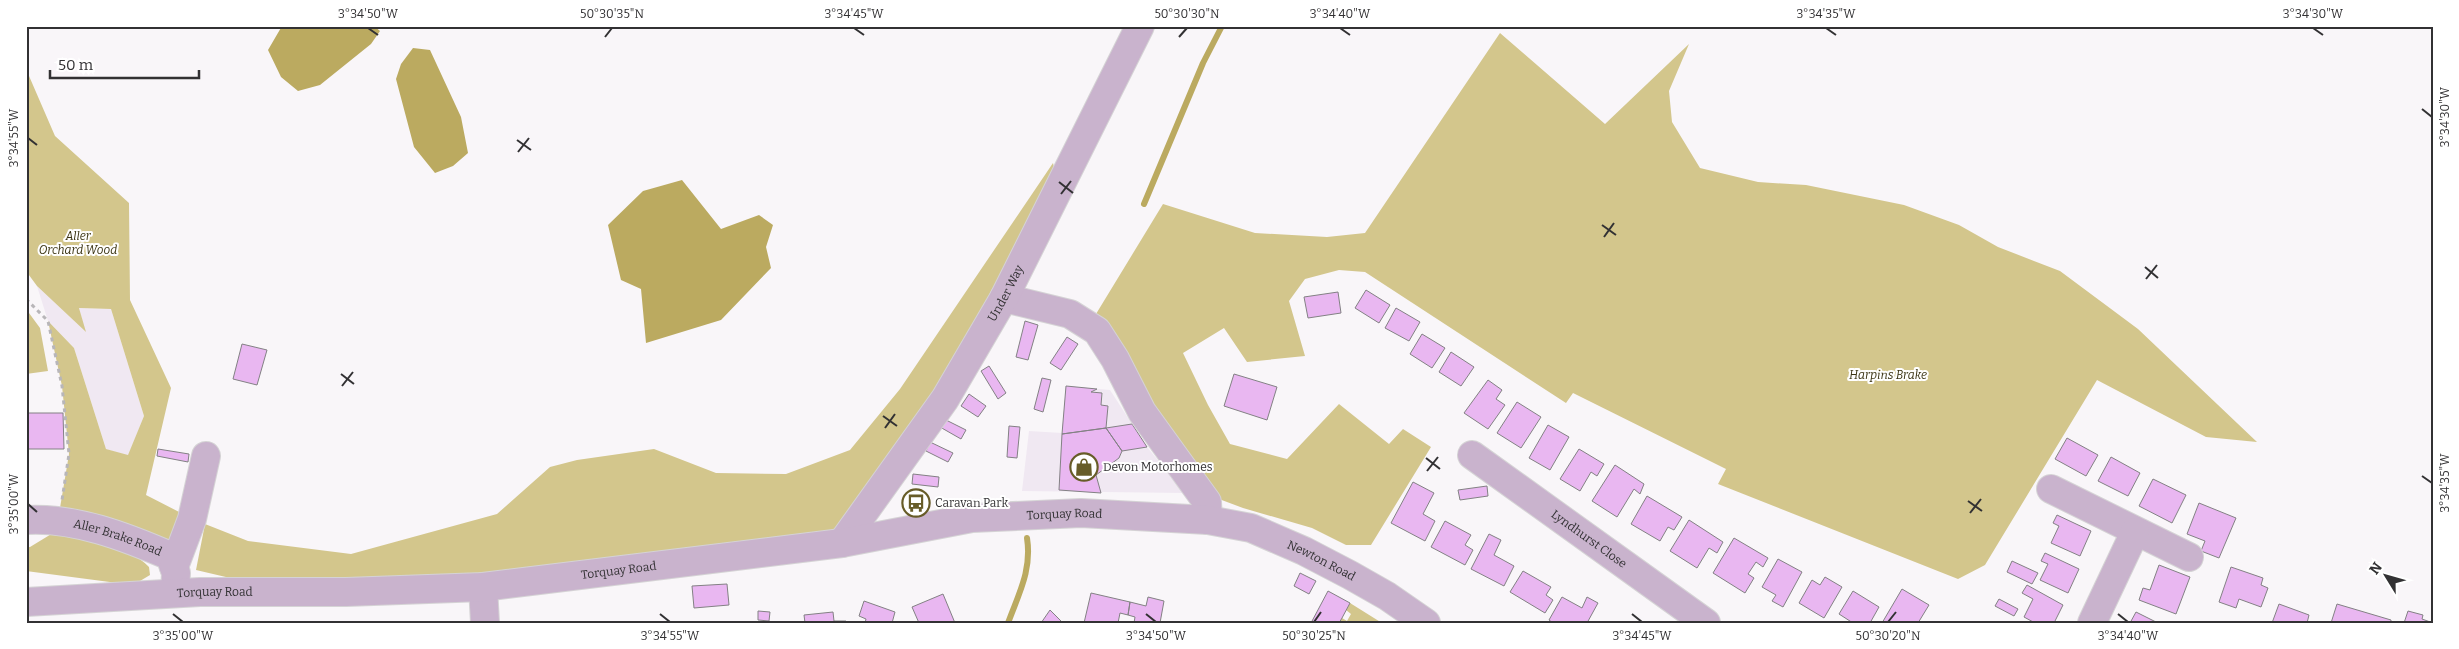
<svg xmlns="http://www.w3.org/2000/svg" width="2459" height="649" font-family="Bitter,serif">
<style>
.built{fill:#f0e8f2}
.green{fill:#d3c68c}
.water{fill:#bbaa60}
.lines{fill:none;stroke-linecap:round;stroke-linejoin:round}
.stream{stroke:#bbaa60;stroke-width:6}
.building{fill:#e9b7f1;stroke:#838184}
.minor-casing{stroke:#d5d3d5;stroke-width:30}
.path{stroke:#b8b6b9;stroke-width:3;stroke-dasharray:4 4;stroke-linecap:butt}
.minor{stroke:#c9b3cd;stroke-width:28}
.ticks{fill:none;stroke:#323133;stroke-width:2}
.labels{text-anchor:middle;stroke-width:4;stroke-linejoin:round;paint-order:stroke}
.park-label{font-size:12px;font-style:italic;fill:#3b3413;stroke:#fff}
.street-label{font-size:12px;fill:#323133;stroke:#fff}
.poi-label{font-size:12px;fill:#323133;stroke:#fff;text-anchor:start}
.neatline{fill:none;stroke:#323133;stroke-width:2}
.ticks-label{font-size:12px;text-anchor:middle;fill:#323133}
</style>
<rect width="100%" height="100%" fill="#f9f6f9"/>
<path class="built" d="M 37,286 L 85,331 L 79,308 L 111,309 L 144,416 L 128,456 L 106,449 L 74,348 L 48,321 Z
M 1066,386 L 1110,390 L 1147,447 L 1185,493 L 1022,491 L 1029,431 L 1062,433 Z"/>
<path class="green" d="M 1500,33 L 1605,124 L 1689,44 L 1669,91 L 1672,122 L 1700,168 L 1758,182 L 1806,185 L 1904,205 L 1959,225 L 1998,247 L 2060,271 L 2138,329 L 2257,442 L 2206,437 L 2097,380 L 1985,565 L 1958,579 L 1718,484 L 1726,469 L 1573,393 L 1566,403 L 1365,272 L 1339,270 L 1305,279 L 1289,301 L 1305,356 L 1247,362 L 1224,328 L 1183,353 L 1208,405 L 1230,444 L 1287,459 L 1339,404 L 1389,444 L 1403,429 L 1431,447 L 1371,545 L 1346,545 L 1312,528 L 1243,508 L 1219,499 L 1150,409 L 1096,314 L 1163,204 L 1255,233 L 1327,237 L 1365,233 Z
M 26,69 L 55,136 L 129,203 L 130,300 L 171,388 L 146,495 L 185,515 L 170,556 L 58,520 L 69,454 L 62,386 L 48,321 L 74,348 L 106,449 L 128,455 L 144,416 L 111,309 L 79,308 L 86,332 L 37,286 L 26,271 Z
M 1053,163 L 1059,189 L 842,543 L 539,582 L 243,581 L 196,570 L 205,524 L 248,541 L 351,554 L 497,514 L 550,467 L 577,460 L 654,449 L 716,473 L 786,474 L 850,450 L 900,389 Z
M 29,313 L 40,328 L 48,371 L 26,374 L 26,314 Z
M 53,533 C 82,540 129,545 149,567 L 150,575 L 140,581 L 125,584 L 26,571 L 26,547 L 30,547 Z
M 1350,603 L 1382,623 L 1339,623 L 1342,618 L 1347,621 L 1351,614 L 1346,610 Z"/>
<path class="water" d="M 282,26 L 374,26 L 380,31 L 371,44 L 320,85 L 298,91 L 281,77 L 268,50 Z
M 413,48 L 430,50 L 461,117 L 468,153 L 453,166 L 435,173 L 414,147 L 396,79 L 401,64 Z
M 682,180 L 721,229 L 759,215 L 773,225 L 766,247 L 771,268 L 721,320 L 646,343 L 641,289 L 621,280 L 608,225 L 643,191 Z"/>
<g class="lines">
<path class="stream" d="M 1144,204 L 1203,63 L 1222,26
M 1008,623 C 1019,593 1032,570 1027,538"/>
</g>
<path class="building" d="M 1366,290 L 1390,305 L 1379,323 L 1355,308 Z
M 1338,292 L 1341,313 L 1308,318 L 1304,297 Z
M 1396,308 L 1420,322 L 1409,341 L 1385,328 Z
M 1025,321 L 1038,325 L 1028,360 L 1016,357 Z
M 1422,334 L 1445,348 L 1432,368 L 1410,354 Z
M 1067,337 L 1078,344 L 1061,370 L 1050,363 Z
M 242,344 L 267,350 L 257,385 L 233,379 Z
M 1451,352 L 1474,367 L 1461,386 L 1439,372 Z
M 989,366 L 1006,393 L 998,399 L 981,371 Z
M 1234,374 L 1277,387 L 1267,420 L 1224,406 Z
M 1042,378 L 1051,380 L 1043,412 L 1034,409 Z
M 1488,380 L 1502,390 L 1496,399 L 1505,405 L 1488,429 L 1464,413 Z
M 1066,386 L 1097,389 L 1091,392 L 1102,393 L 1101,405 L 1108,406 L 1106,428 L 1062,434 Z
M 969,394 L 986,406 L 978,417 L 961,406 Z
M 1517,402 L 1541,417 L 1521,448 L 1497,433 Z
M 26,413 L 63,413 L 64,449 L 26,449 Z
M 944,419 L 966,430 L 961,439 L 940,427 Z
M 1132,424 L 1147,447 L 1122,451 L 1106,428 Z
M 1548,425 L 1569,437 L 1550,470 L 1529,458 Z
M 1009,426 L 1020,427 L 1017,458 L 1007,457 Z
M 1106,428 L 1122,451 L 1119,458 L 1096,475 L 1101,493 L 1059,490 L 1062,434 Z
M 2067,438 L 2098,455 L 2086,476 L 2055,459 Z
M 930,442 L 953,453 L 948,462 L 926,451 Z
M 158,449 L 189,454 L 188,462 L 157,456 Z
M 1579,449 L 1604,464 L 1597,476 L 1591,472 L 1580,491 L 1560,479 Z
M 2111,457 L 2140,473 L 2128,496 L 2098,481 Z
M 1615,465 L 1644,484 L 1640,494 L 1634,489 L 1617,517 L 1592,501 Z
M 913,474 L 939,477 L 938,487 L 912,484 Z
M 2153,479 L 2186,495 L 2172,523 L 2139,506 Z
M 1413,482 L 1434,493 L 1423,514 L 1435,521 L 1425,541 L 1391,523 Z
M 1487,486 L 1488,496 L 1460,500 L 1458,490 Z
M 1647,496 L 1682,517 L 1674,530 L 1668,527 L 1660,541 L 1631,524 Z
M 2199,503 L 2236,518 L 2219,558 L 2201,551 L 2205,541 L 2187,534 Z
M 2057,515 L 2091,531 L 2080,556 L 2051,543 L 2059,526 L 2053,523 Z
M 1689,520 L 1723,542 L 1717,553 L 1709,548 L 1697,568 L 1670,551 Z
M 1445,521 L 1471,535 L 1465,545 L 1473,550 L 1465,565 L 1431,547 Z
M 1489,534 L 1501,540 L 1494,555 L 1514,566 L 1504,586 L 1471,569 Z
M 1734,538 L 1768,558 L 1763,567 L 1756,562 L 1748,574 L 1754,578 L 1745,593 L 1713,573 Z
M 2045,553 L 2079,569 L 2068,593 L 2040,580 L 2048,564 L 2041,561 Z
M 1778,559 L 1802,572 L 1783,607 L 1772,601 L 1776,595 L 1762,587 Z
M 2012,561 L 2038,573 L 2032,584 L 2007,572 Z
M 2159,565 L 2190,577 L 2176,614 L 2139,600 L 2143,588 L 2150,590 Z
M 2231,567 L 2263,578 L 2261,585 L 2268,588 L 2261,607 L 2239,599 L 2236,608 L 2219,602 Z
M 1523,571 L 1551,587 L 1546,595 L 1553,600 L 1545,613 L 1510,592 Z
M 1300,573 L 1316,581 L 1309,594 L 1294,586 Z
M 1825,577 L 1842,587 L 1824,618 L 1799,603 L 1812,580 L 1820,585 Z
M 727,584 L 729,605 L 694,608 L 692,586 Z
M 2027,585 L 2063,605 L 2054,623 L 2035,623 L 2024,617 L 2033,599 L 2022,593 Z
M 1902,589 L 1929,605 L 1918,623 L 1882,623 Z
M 1328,591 L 1350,603 L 1342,618 L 1339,623 L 1311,623 Z
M 1853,591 L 1879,607 L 1870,623 L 1853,623 L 1839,614 Z
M 1091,593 L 1130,602 L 1128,615 L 1120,613 L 1118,623 L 1084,623 Z
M 943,594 L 955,623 L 919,623 L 912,607 Z
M 1148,597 L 1164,601 L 1160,623 L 1134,623 L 1135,617 L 1128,615 L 1130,602 L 1146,606 Z
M 1562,597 L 1582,608 L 1587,597 L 1598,603 L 1587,623 L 1553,623 L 1549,620 Z
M 1999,599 L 2018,609 L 2014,616 L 1995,606 Z
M 864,601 L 895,612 L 892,623 L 865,623 L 866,619 L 859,616 Z
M 2279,604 L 2309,615 L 2307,623 L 2272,623 Z
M 2337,604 L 2391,620 L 2391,623 L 2331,623 Z
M 1050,610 L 1063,623 L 1041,623 Z
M 758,611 L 770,612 L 769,621 L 758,620 Z
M 2408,611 L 2423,615 L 2422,619 L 2433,623 L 2404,623 Z
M 833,612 L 834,621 L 846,621 L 846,623 L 805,623 L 804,615 Z
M 2136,612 L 2158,623 L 2130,623 Z"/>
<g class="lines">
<g class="minor-casing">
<g id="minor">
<path d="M 1004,298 L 1070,314 L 1097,331 L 1115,359 L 1142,412 L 1207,502 L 1208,520"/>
<path id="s1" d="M 1472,455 L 1706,623"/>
<path d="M 2051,489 L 2189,557"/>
<path id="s2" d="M 26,520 C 75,517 126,537 170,556 L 176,573 L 175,593"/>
<path id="s3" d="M 842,543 L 945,399 L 1004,298 L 1140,26"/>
<path d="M 174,567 L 192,519 L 206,456"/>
<path d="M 483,587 L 485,623"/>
<path id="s4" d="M 26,602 L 200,592 L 346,592 L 483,587 L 842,543 L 972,518 L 1081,513 L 1208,520 L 1251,528 L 1304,551 L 1350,575 L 1387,596 L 1426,623"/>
<path d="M 2092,623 L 2135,532"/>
</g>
</g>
<path class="path" d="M 26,299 L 48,321 L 62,386 L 69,454 L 62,500"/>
<use href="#minor" class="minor"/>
</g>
<path class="ticks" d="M 368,28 L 378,35M 854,28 L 864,35M 1340,28 L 1350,35M 1826,28 L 1836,35M 2313,28 L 2323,35M 605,37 L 612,28M 1179,37 L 1187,28M 2422,109 L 2432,117M 28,138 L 37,145M 517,140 L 531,150M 518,152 L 529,138M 1059,182 L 1073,193M 1061,194 L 1071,181M 1602,225 L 1616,235M 1604,237 L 1614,223M 2145,267 L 2158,278M 2146,279 L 2157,265M 341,374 L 354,384M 342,386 L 353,372M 883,416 L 897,426M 885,428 L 895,414M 1426,458 L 1440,469M 1427,471 L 1438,457M 2422,476 L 2432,483M 1968,501 L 1982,511M 28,504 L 37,512M 1970,513 L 1981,499M 173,614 L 183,622M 660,614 L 670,622M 1146,614 L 1156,622M 1632,614 L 1642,622M 2118,614 L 2128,622M 1314,622 L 1321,612M 1888,622 L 1896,612"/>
<defs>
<g id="shop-ring" transform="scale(1.4375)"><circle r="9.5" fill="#fff" stroke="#675c28" stroke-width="1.5"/><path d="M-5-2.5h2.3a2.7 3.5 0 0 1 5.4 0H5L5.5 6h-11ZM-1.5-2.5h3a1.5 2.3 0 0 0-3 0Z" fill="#675c28"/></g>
<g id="bus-ring" transform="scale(1.4375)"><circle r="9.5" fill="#fff" stroke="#675c28" stroke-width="1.5"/><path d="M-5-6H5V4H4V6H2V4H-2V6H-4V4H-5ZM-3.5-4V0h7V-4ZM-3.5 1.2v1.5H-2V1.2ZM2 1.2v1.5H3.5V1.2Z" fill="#675c28"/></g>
</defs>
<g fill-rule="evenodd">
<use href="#shop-ring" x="1084" y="467"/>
<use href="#bus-ring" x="916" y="503"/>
</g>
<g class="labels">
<g class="park-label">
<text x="78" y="240">Aller<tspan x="78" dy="14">Orchard Wood</tspan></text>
<text x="1888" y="379">Harpins Brake</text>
</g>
<g class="street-label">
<text dy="4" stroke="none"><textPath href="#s3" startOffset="299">Under Way</textPath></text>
<text dy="4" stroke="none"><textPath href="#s4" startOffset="1044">Torquay Road</textPath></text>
<text dy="4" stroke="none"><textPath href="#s2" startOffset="94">Aller Brake Road</textPath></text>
<text dy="4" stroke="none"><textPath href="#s1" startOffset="144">Lyndhurst Close</textPath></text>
<text dy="4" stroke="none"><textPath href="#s4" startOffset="1309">Newton Road</textPath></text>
<text dy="4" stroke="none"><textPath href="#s4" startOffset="594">Torquay Road</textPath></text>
<text dy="4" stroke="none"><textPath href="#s4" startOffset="189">Torquay Road</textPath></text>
</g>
<g class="poi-label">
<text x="1103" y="471">Devon Motorhomes</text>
<text x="935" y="507">Caravan Park</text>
</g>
</g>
<rect width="2459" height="649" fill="none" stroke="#ffffff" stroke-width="55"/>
<g transform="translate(2386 576) rotate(307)" stroke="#ffffff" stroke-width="4" paint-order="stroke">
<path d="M0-4L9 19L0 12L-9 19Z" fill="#323133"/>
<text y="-8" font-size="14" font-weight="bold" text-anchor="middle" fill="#323133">N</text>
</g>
<path d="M50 70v8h149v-8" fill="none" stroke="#323133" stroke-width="2.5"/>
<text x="58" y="70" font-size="15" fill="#323133" stroke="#ffffff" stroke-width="4" paint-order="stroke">50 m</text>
<rect x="28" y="28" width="2404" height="594" class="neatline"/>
<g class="ticks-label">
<text x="368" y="18">3°34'50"W</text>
<text x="612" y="18">50°30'35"N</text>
<text x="854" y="18">3°34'45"W</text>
<text x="1187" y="18">50°30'30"N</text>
<text x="1340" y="18">3°34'40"W</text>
<text x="1826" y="18">3°34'35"W</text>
<text x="2313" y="18">3°34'30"W</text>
<text transform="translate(2445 117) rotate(-90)" y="4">3°34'30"W</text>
<text transform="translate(14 138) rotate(-90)" y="4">3°34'55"W</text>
<text transform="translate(2445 483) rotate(-90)" y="4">3°34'35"W</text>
<text transform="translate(14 504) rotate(-90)" y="4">3°35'00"W</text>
<text x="183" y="640">3°35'00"W</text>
<text x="670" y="640">3°34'55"W</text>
<text x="1156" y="640">3°34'50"W</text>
<text x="1314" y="640">50°30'25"N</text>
<text x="1642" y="640">3°34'45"W</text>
<text x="1888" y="640">50°30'20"N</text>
<text x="2128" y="640">3°34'40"W</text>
</g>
</svg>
